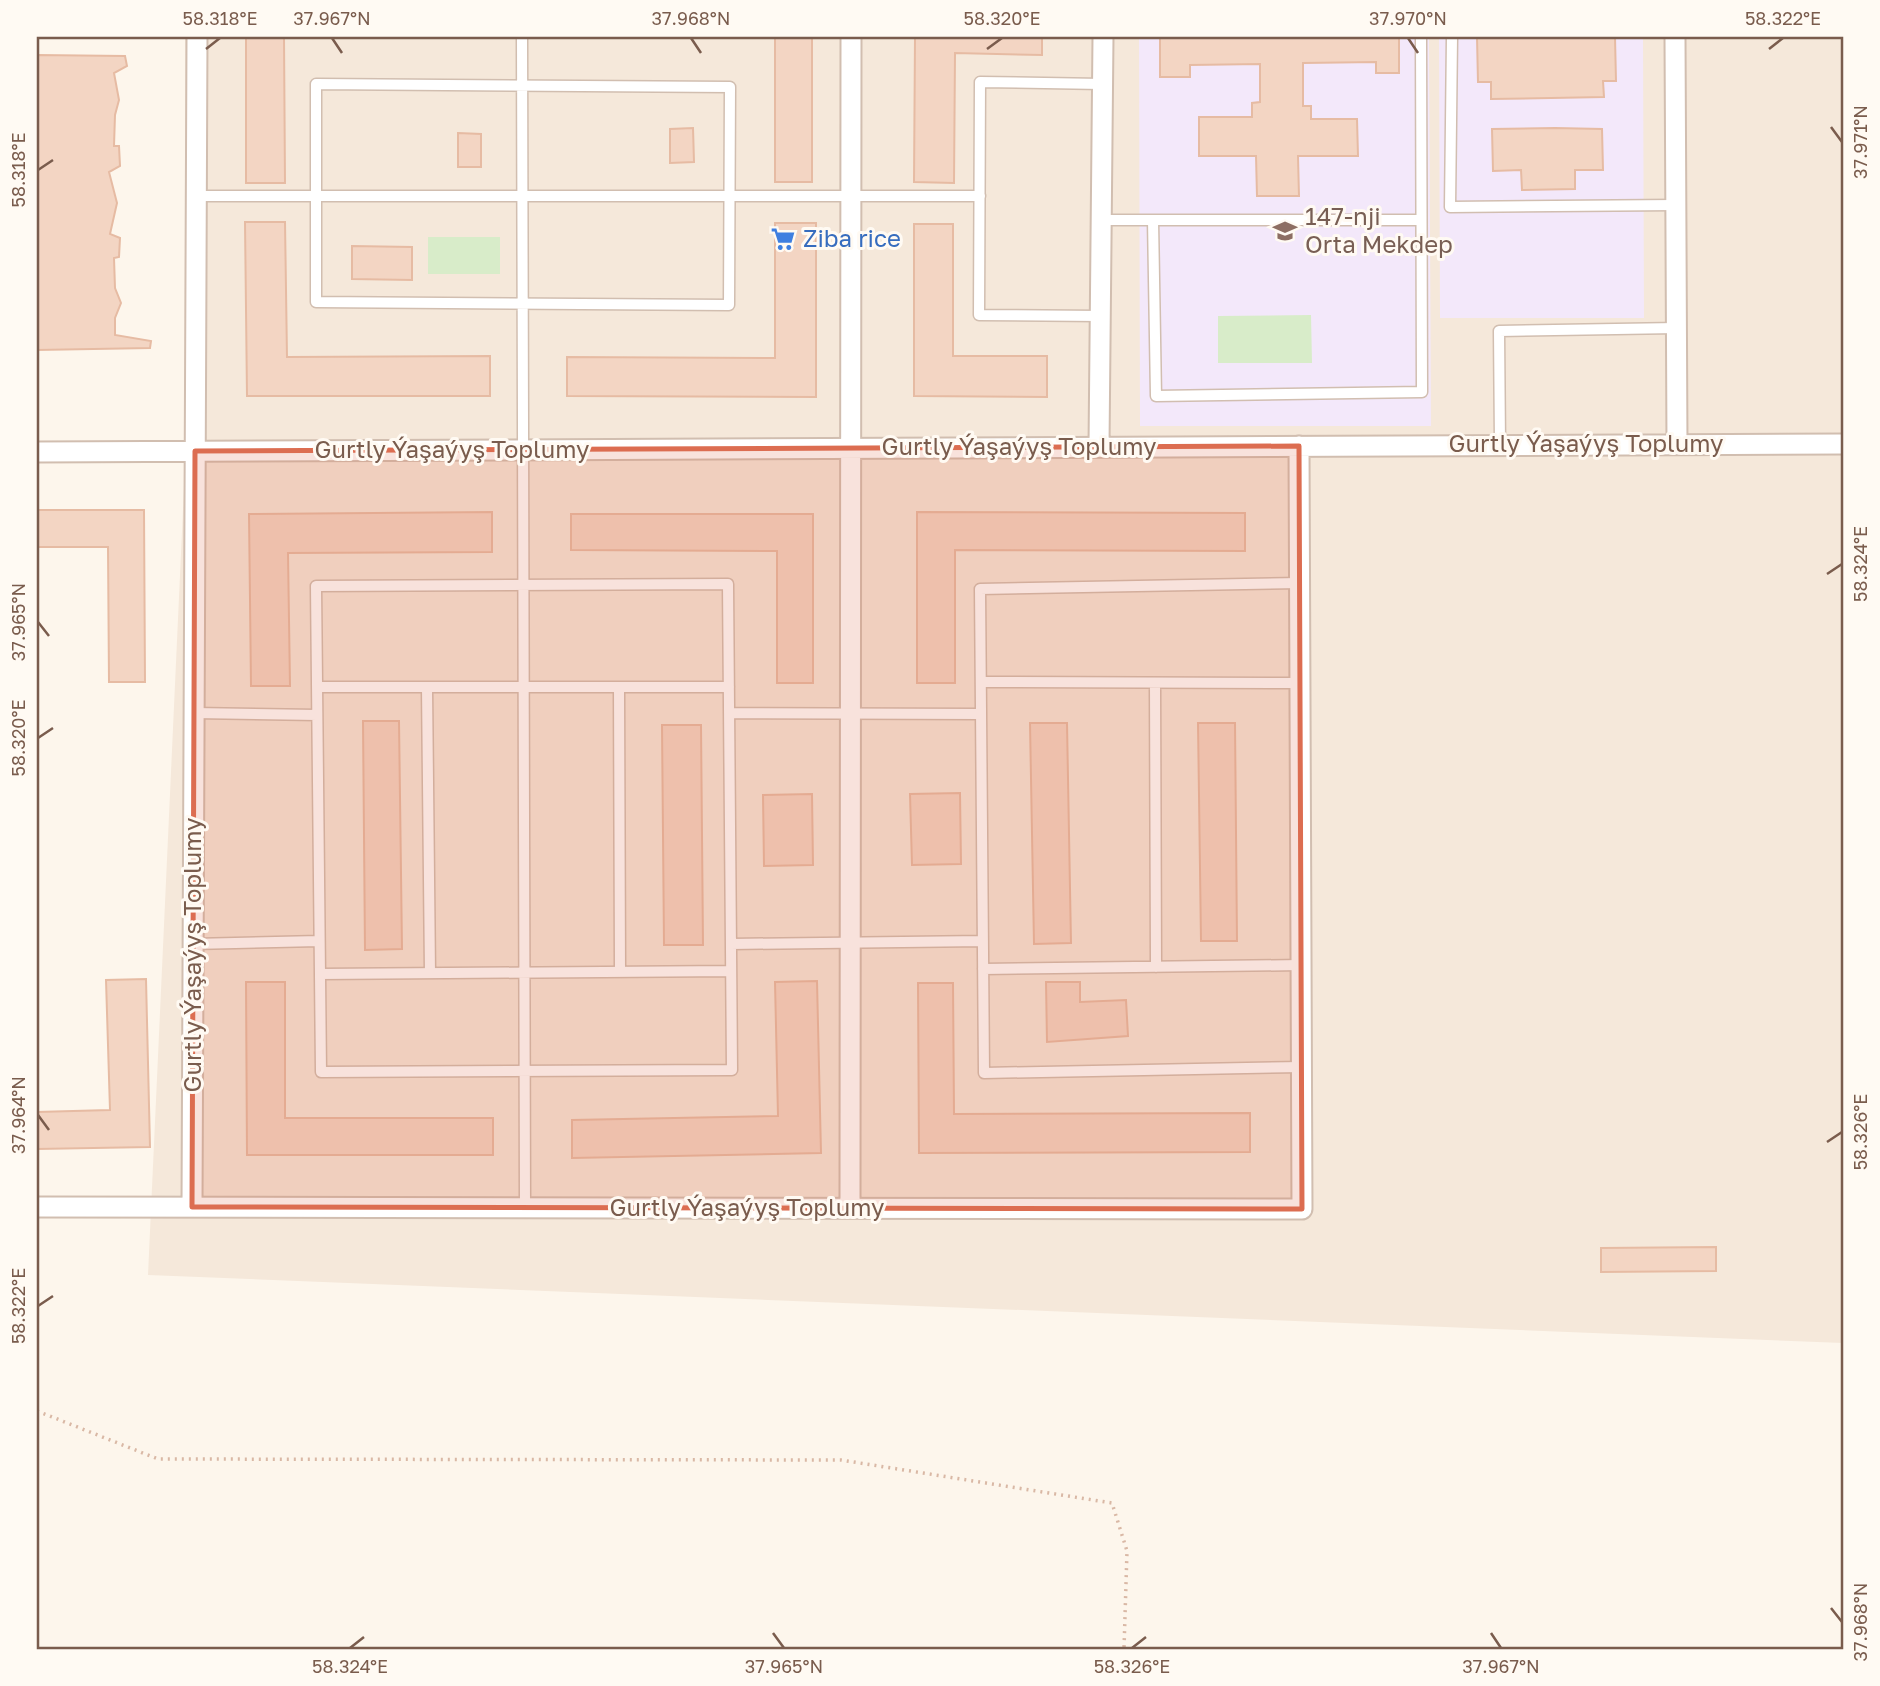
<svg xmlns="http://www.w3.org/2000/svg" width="1880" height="1686" font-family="'Golos Text',sans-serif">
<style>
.residential{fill:#f5e8da}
.education{fill:#f3e8fa}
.pitch{fill:#d8ecc9}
.building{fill:#f3d5c3;stroke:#e6bba3;stroke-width:2}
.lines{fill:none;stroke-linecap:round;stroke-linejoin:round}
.service-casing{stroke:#d1beb0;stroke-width:13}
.minor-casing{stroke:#d1beb0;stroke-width:23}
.path{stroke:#d9b8a5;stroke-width:3.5;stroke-dasharray:2 5;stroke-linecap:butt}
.service{stroke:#fff;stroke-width:10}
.minor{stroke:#fff;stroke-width:19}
.marked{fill:#dc6d51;fill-opacity:0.2;stroke:#dc6d51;stroke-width:5;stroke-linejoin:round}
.ticks{fill:none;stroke:#7a5c4d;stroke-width:2.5}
.labels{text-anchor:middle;stroke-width:6;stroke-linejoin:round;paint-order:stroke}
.education-label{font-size:24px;fill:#785e54;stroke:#fffaf3;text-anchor:start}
.shop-label{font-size:24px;fill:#366cbe;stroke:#fffaf3;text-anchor:start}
.street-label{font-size:24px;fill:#7a5c4d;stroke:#fffaf3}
.neatline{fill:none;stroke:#7a5c4d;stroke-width:2.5}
.ticks-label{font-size:18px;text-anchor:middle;fill:#7a5c4d}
</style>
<rect width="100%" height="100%" fill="#fdf6ec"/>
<path class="residential" d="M 185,37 L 1843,37 L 1843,1343 L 148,1275 L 186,444 Z"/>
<path class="education" d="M 1139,37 L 1429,37 L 1431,426 L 1140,426 Z
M 1439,37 L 1643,37 L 1644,318 L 1440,318 Z"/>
<path class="pitch" d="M 428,237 L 500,237 L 500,274 L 428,274 Z
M 1311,315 L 1312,363 L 1218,363 L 1218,316 Z"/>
<path class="building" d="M 246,37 L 284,37 L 285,183 L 246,183 Z
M 775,37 L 812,37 L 812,182 L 775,182 Z
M 915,37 L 1042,37 L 1042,55 L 955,53 L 954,183 L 914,182 Z
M 1160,37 L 1399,37 L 1399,73 L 1376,73 L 1376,62 L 1303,63 L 1303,106 L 1311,106 L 1311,119 L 1357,119 L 1358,156 L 1298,156 L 1299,196 L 1257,196 L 1256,156 L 1199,156 L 1199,117 L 1252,117 L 1252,103 L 1260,102 L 1260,64 L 1190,65 L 1190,77 L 1160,77 Z
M 1477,37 L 1615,37 L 1616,81 L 1603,81 L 1604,97 L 1491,99 L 1491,82 L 1478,82 Z
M 37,55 L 125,56 L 127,66 L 114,73 L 119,100 L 115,115 L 114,146 L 119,146 L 120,166 L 109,172 L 117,203 L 110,234 L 120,238 L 119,257 L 114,258 L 115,288 L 121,303 L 115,318 L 115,335 L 151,341 L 150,348 L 37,350 Z
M 693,128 L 694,162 L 670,163 L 670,129 Z
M 1555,128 L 1602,129 L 1603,170 L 1575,170 L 1575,189 L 1522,190 L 1521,170 L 1493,171 L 1492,129 Z
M 458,133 L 481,134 L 481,167 L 458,167 Z
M 245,222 L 285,222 L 287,357 L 490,356 L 490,396 L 247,396 Z
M 775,223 L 816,223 L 816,397 L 567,396 L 567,357 L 775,358 Z
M 914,224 L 953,224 L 953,356 L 1047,356 L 1047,397 L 914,396 Z
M 352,246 L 412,247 L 412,280 L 352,279 Z
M 37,510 L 144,510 L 145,682 L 109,682 L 108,547 L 37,547 Z
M 492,512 L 492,552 L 288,553 L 290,686 L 251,686 L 249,514 Z
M 917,512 L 1245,513 L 1245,551 L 955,550 L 955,683 L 917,683 Z
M 571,514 L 813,514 L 813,683 L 777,683 L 777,551 L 571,550 Z
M 363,721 L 399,721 L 402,949 L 365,950 Z
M 1030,723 L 1067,723 L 1071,943 L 1034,944 Z
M 1198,723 L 1235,723 L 1237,941 L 1201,941 Z
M 662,725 L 701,725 L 703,945 L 664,945 Z
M 960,793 L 961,864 L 912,865 L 910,794 Z
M 812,794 L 813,865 L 764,866 L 763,795 Z
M 146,979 L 150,1147 L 37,1149 L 37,1112 L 110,1110 L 106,980 Z
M 817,981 L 821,1153 L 572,1158 L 572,1120 L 778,1116 L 775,982 Z
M 246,982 L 285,982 L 285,1118 L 493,1118 L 493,1155 L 247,1155 Z
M 1046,982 L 1080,982 L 1080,1002 L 1126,1000 L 1128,1036 L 1047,1042 Z
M 918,983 L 953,983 L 954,1114 L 1250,1113 L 1250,1152 L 919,1153 Z
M 1716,1247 L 1716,1271 L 1601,1272 L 1601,1248 Z"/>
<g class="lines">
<g class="service-casing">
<path id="service" d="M 522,37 L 525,1208
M 1452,37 L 1450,207 L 1676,205
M 316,84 L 730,87 L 729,305 L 316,302 Z
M 196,196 L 980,196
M 1101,220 L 1421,220
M 1153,220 L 1156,396 L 1422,392 L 1421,37
M 1100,316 L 979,315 L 980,82 L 1102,84
M 1500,444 L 1499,331 L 1677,328
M 1300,583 L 980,589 L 984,1073 L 1302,1067
M 728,584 L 732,1070 L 321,1072 L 316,586 Z
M 981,682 L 1300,683
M 1155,683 L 1156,967
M 317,687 L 729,687
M 427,687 L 430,973
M 619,687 L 620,972
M 194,713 L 317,715
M 729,713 L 981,714
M 193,944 L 319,941
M 731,944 L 983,941
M 983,969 L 1301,965
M 320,974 L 731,971"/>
</g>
<g class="minor-casing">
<path id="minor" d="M 1675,37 L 1677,443
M 1099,446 L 1103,37
M 37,452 L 1843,444
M 37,1207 L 1302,1209 L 1299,446
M 192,1207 L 197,37
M 850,1208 L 851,37"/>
</g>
<path class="path" d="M 37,1411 L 158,1459 L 841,1460 L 1112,1503 L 1127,1551 L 1124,1649"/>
<use href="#service" class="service"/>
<use href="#minor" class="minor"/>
</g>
<path class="marked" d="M 1299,446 L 1302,1209 L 192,1207 L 195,451 Z"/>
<path class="ticks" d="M 332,38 L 342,53M 691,38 L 701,53M 1408,38 L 1418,53M 206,49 L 220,38M 987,49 L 1002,38M 1769,49 L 1783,38M 1831,127 L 1842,142M 38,170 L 53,160M 1827,574 L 1842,564M 38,622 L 49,636M 38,738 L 53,728M 38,1115 L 49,1130M 1827,1142 L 1842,1132M 38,1306 L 53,1296M 1831,1608 L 1842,1622M 773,1633 L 784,1648M 1491,1633 L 1501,1648M 350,1648 L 364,1637M 1132,1648 L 1146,1637"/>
<defs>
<g id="school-bare" transform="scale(1.89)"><path d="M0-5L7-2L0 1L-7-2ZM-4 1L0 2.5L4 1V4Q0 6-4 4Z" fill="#8d6e63" stroke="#fffaf3" stroke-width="2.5" paint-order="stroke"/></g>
<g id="supermarket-bare" transform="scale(1.89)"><path d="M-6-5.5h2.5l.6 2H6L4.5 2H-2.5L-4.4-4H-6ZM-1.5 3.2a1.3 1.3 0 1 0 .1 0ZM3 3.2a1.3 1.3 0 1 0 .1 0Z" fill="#3f7fe0" stroke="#fffaf3" stroke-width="2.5" paint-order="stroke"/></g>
</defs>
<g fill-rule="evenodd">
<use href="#school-bare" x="1285" y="231"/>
<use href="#supermarket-bare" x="783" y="239"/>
</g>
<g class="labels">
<g class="education-label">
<text x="1305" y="225">147-nji<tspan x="1305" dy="28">Orta Mekdep</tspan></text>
</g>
<g class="shop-label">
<text x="803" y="247">Ziba rice</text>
</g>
<g class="street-label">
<text x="1586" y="452">Gurtly Ýaşaýyş Toplumy</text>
<text x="1019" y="455">Gurtly Ýaşaýyş Toplumy</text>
<text x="452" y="458">Gurtly Ýaşaýyş Toplumy</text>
<text transform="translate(193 955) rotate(-90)" y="8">Gurtly Ýaşaýyş Toplumy</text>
<text x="747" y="1216">Gurtly Ýaşaýyş Toplumy</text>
</g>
</g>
<rect width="1880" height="1686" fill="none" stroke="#fffaf3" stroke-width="77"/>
<rect x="38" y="38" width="1804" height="1610" class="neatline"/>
<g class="ticks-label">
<text x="220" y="25">58.318°E</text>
<text x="332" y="25">37.967°N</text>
<text x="691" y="25">37.968°N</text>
<text x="1002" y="25">58.320°E</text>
<text x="1408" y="25">37.970°N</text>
<text x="1783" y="25">58.322°E</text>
<text transform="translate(1861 142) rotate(-90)" y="6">37.971°N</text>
<text transform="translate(19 170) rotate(-90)" y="6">58.318°E</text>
<text transform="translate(1861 564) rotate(-90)" y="6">58.324°E</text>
<text transform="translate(19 622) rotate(-90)" y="6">37.965°N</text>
<text transform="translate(19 738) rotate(-90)" y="6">58.320°E</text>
<text transform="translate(19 1115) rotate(-90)" y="6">37.964°N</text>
<text transform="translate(1861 1132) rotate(-90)" y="6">58.326°E</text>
<text transform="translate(19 1306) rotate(-90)" y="6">58.322°E</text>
<text transform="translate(1861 1622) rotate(-90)" y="6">37.968°N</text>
<text x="350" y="1673">58.324°E</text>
<text x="784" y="1673">37.965°N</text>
<text x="1132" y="1673">58.326°E</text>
<text x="1501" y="1673">37.967°N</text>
</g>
</svg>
